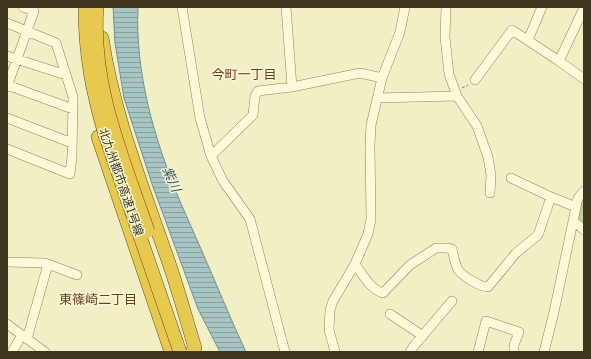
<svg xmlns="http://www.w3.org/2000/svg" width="591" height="359" font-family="'Libre Baskerville','Noto Sans JP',serif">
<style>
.park{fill:url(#park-tufts)}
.water{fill:url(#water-rules);stroke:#6c9494}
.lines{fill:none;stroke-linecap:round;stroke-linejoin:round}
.minor-casing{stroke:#8e8259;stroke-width:10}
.highway-casing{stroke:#5c4e2d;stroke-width:14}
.path{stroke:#8e8259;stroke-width:1;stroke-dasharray:3 2;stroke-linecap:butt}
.minor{stroke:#fbf9d8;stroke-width:9}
.highway{stroke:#e7c94f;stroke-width:13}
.highway-bridge-casing{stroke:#5c4e2d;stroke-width:14;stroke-linecap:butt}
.highway-bridge{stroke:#e7c94f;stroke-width:13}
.labels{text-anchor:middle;stroke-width:3;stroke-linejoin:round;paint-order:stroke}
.street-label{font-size:12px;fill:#3d351e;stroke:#f8f7d5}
.neighbourhood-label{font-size:13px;fill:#6d3f19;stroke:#f8f7d5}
.water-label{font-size:13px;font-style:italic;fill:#2c555e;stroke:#f8f7d5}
</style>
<defs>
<pattern id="park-tufts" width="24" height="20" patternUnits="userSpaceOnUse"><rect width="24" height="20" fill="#bcd197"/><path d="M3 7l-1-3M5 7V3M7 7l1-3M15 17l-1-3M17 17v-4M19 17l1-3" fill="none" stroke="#a2b482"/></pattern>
<pattern id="water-rules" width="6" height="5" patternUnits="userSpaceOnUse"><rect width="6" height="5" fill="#a6c5c3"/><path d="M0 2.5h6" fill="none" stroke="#88a19e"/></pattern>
</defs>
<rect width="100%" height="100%" fill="#f2efc4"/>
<path class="park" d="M 584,192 L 584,230 L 573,221 Z"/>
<path class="water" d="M 113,7 L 138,7 C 135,73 154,138 179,199 C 186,216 194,232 201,249 C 216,283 230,318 246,352 L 220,352 L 198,309 L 152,184 L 124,98 L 115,43 Z"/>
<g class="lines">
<g class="minor-casing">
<path id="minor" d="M 182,7 L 200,118 L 211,156 L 223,181 L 250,219 L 285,352
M 286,7 L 292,87
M 446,7 L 445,37 L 449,74 L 457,96 L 477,126 L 488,157 L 491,175 L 490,193
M 7,23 L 56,43 L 73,97 L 72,156 L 70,174 L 7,149
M 528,40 L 542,7
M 7,56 L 66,75
M 559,61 L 583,10
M 475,80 L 512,30 L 559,61 L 584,79
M 7,85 L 73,109
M 7,87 L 34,11 L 23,7
M 377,98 L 457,96
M 7,118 L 72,143
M 211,156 L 253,115 L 255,96 L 258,91 L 292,87 L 360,73 L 382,78
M 511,178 L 551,197
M 573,221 L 584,230
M 7,262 L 45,263 L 77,275
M 355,264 C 363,275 370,289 383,293 L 410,265 L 436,248 L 446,248 L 452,249 C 454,256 455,266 459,271 C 464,277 481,287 488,287 L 516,253 L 538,235 L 551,197 L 576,207
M 390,314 L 423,336
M 7,324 L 45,352
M 27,339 L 48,264
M 12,352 L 22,335
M 335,352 L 329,330 L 330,310 L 333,301 L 355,264 L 368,234 L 371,219 L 370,145 L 371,125 L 382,78 L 400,32 L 405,7
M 410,352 L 413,347 L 452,301
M 478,352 L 486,321 L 519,332 L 514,345 L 514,352
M 544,352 L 554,312 L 576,207 L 578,198 L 584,191"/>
</g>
<g class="highway-casing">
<path id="highway" d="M 102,38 C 113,111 140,180 164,249 C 176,281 185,315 195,348 L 192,352
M 98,137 L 171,352"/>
</g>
<path class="path" d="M 462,88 L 468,85"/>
<use href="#minor" class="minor"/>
<use href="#highway" class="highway"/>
<g class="highway-bridge-casing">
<path id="highway-bridge" d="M 85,7 C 85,54 92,90 105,135 L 180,352
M 97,7 C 91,86 123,158 148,231"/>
</g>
<use href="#highway-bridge" class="highway-bridge"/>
</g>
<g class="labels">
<g class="street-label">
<text transform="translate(121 182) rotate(71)" y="4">北九州都市高速1号線</text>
</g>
<g class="neighbourhood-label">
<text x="244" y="79">今町一丁目</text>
<text x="98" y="304">東篠崎二丁目</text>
</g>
<g class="water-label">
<text transform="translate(172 179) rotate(66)" y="5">紫川</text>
</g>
</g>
<rect width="591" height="359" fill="none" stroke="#3d351e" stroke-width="16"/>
</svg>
